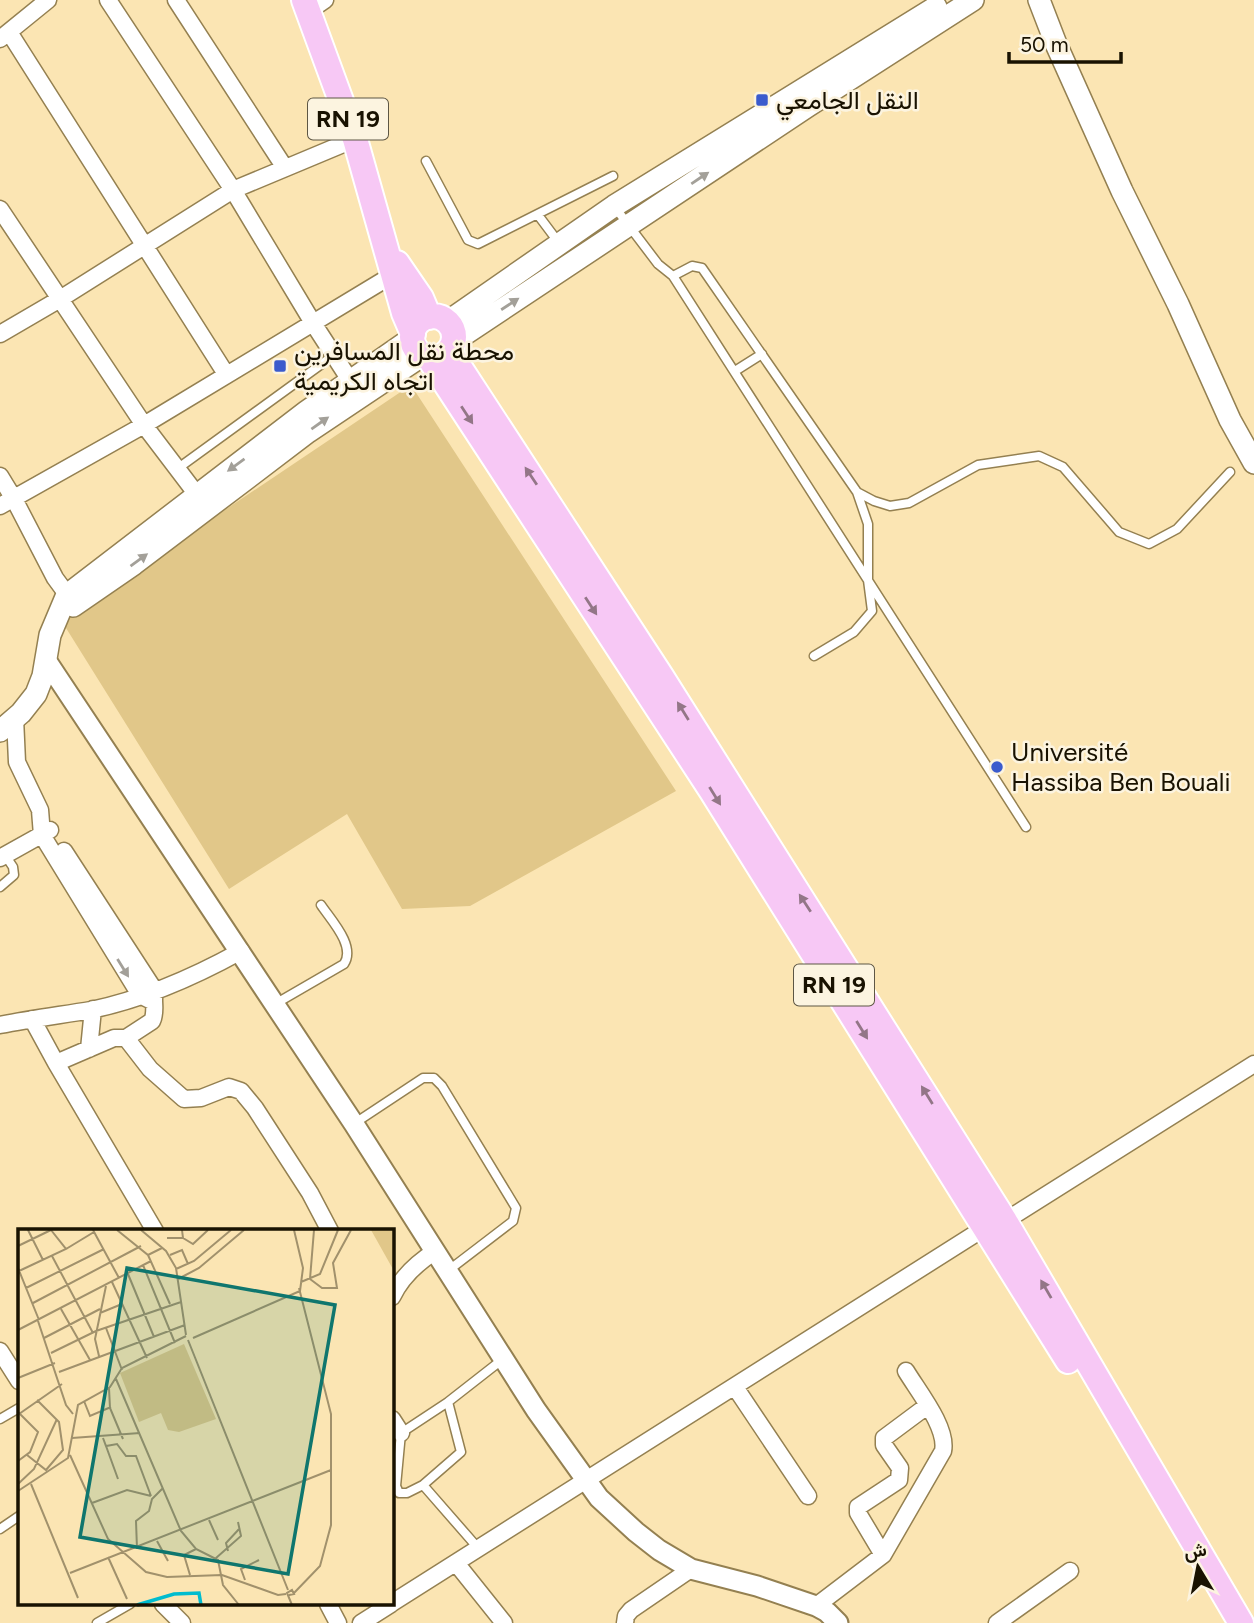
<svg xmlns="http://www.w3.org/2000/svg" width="1254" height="1623" font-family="Figtree,Vazirmatn,sans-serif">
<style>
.green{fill:#e1c789}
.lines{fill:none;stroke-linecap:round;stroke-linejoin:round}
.service-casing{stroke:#948051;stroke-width:11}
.minor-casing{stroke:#948051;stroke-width:19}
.tertiary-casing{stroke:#948051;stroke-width:23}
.secondary-casing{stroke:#948051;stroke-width:24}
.primary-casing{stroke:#fff;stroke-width:28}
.service{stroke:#fff;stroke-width:8}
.minor{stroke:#fff;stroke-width:16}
.tertiary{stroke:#fff;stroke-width:19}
.secondary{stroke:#fff;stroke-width:21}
.primary{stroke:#f7c8f5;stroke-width:24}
.oneway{fill:#a3a099}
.oneway2{fill:#937687}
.poi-dot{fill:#3b5bcd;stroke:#fcf4e0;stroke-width:2.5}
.labels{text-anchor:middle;stroke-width:5;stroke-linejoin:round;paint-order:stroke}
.shield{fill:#fcf4e0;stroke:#5d5644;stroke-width:2}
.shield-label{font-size:24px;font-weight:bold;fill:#191201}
.poi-label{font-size:26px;fill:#191201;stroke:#fcf4e0;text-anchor:start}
.inset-river{fill:none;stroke:#00bccf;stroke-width:3.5}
.inset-road{fill:none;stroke:#a1916c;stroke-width:2}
.view{fill:#0f766e;fill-opacity:0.15;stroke:#0f766e;stroke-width:3.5}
.inset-edge{fill:none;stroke:#191201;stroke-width:3.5}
</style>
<rect width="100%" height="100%" fill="#fbe5b3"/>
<path class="green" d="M 411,385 L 676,791 L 470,906 L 402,909 L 347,814 L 229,889 L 61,620 Z"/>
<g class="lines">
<g class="service-casing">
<path id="service" d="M 426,161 L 468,240 L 478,244 L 613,176
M 614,206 L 658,264 L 673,276
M 538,215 L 559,243
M 735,371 L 762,354
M 177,469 L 334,355
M 814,656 L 854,632 L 872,611 L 868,580 L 868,524 L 857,492
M 1026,827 L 673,276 L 692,266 L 702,268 L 857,492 L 874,501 L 890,506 L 909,503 L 978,465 L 1039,456 L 1063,467 L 1119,532 L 1149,544 L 1177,529 L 1230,472
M 0,887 L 14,875 L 13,867 L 5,855
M 275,1004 L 344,964 C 356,946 331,920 321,905
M 355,1123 L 423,1078 L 434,1078 L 442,1086 L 516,1208 L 513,1221 L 449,1270
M 0,1419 L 19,1408
M 423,1485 L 461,1452 L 448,1402
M 0,1529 L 19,1516
M 478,1548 L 423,1485 L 407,1493 L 399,1493 L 396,1486 L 401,1433 L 448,1402 L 503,1359
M 97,1623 L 130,1604"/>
</g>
<g class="minor-casing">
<path id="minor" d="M 108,0 L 233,190 L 313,323 L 355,388
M 176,0 L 285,168
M 309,11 L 325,0
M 9,32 L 226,374
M 0,39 L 48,0
M 0,209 L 144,425 L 204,504
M 0,334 L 60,299 L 233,190 L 355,139
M 0,476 L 14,499 L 55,578 L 74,604
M 0,506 L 144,425 L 394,274
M 15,718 L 17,762 L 40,810 L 42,835 L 140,995 L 152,1001
M 64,851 L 155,991 C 152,1001 157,1011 152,1021 L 126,1038
M 0,858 L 50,830
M 32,1019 L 56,1063 L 114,1038 L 126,1038 L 150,1069 L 184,1099 L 201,1098 L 229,1087 L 241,1091 L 255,1108 L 310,1193 L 330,1231
M 0,1025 C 30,1019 61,1015 91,1010 C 144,999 194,977 241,951
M 89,1049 L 93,1009
M 56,1063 L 155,1231
M 392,1297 C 401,1278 417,1263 434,1252
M 0,1351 L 19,1381
M 735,1387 L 808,1496
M 392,1419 L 401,1433
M 883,1555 L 858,1513 L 858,1507 L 899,1480 L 900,1468 L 884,1445 L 884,1438 L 927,1406
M 456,1563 L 504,1623
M 392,1603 L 986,1227 L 1005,1221 L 1254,1064
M 163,1604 L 182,1623
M 328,1604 L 338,1623
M 816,1606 L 883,1555 L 943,1451 C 948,1428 918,1391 906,1371
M 361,1623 L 391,1604
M 625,1623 L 626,1616 L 631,1610 L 691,1569
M 997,1623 L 1070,1571"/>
</g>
<g class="tertiary-casing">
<path id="tertiary" d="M 46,660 L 354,1124 L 536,1410 L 599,1498 L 636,1532 L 659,1550 L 691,1569 L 757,1586 L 816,1606 L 827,1612 L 838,1623"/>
</g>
<g class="secondary-casing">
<path id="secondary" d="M 1039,0 L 1056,44 L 1122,191 L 1178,304 L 1230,420 L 1254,463
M 447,322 L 614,206 L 936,7
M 453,342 L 808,106 L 973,0
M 73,606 L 134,564 L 308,432 L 423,355
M 0,731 L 21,713 L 36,694 L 43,676 L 50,635 L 66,597 L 71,592 L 307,411 L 412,338"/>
</g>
<g class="primary-casing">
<path id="primary" d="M 304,0 L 355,139 L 404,313 L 413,334
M 397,263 L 421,298 L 429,317
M412 337a21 21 0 1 1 42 0a21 21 0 1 1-42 0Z
M 449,351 L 661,676 L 1005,1221 L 1241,1623
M 429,358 L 711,790 L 1068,1361"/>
</g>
<use href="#service" class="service"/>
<use href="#minor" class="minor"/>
<use href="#tertiary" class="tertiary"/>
<use href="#secondary" class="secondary"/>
<use href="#primary" class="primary"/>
</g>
<defs><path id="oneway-solid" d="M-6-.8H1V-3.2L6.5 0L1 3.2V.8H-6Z" transform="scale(1.75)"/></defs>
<g class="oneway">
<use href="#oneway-solid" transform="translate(700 178) rotate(-34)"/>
<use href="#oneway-solid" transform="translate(510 304) rotate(-33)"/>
<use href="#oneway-solid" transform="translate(320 423) rotate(-35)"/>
<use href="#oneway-solid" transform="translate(236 465) rotate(144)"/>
<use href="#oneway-solid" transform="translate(139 560) rotate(-36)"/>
<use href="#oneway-solid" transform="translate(123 968) rotate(58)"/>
</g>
<g class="oneway2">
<use href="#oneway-solid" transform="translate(467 415) rotate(57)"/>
<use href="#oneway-solid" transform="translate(531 476) rotate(-124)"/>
<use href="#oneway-solid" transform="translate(591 606) rotate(57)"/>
<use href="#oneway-solid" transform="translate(683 711) rotate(-122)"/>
<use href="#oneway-solid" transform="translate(715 796) rotate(58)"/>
<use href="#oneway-solid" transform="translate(805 903) rotate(-123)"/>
<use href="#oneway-solid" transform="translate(862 1030) rotate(58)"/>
<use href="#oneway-solid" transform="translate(927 1095) rotate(-122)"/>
<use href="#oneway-solid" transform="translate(1046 1289) rotate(-120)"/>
</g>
<g class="poi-dot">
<rect x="755" y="93" width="14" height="14" rx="3.5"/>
<rect x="273" y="359" width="14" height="14" rx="3.5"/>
<circle cx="997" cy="767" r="7"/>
</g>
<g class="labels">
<g class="shield">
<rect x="308" y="98.5" width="80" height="41" rx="5"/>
<rect x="794" y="964.5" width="80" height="41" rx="5"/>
</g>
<g class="shield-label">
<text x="348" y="127">RN 19</text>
<text x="834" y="993">RN 19</text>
</g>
<g class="poi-label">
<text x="776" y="109">النقل الجامعي</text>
<text x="294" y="360">محطة نقل المسافرين<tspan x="294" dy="30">اتجاه الكريمية</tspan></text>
<text x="1011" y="761">Université<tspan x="1011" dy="30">Hassiba Ben Bouali</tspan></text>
</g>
</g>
<g transform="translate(18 1229)">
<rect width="376" height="376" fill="#fbe5b3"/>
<path d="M 353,1 L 376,1 L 376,42 ZM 166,115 L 198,190 L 161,203 L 150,201 L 143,184 L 121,193 L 102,144 Z" fill="#e1c789"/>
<path class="inset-river" d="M 119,376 L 156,365 L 181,364 L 183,376"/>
<path class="inset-road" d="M 10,1 L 25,31M 75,1 L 101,49M 99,1 L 130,26 L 144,19M 123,1 L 148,22 L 158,39 L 168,106M 149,9 L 165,9 L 164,1M 165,9 L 175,15 L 190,1M 0,17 L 33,1M 48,20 L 76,3M 130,26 L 152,75M 152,26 L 164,21 L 170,35M 34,27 L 75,104M 125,36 L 157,114M 0,39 L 21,91M 158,40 L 176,32 L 213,1M 1,42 L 48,20 L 33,1M 110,45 L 136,108M 160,50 L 181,39 L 226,1M 292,50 L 304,59 L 319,59 L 315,34 L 333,1M 292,50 L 296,1M 94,53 L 129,129M 283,53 L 302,45 L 320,1M 8,59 L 86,20M 15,74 L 123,17M 43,80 L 72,131M 82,84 L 104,75M 20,92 L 48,176 L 55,185M 88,99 L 104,141M 0,101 L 133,32M 26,109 L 82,80M 175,109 L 282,62 L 285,39 L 276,1M 170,111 L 270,361M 33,124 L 78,102 L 163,73M 81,127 L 77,110 L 88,57M 41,143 L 167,96M 0,149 L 37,134M 98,150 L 163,302 L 178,320 L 200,331 L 205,356 L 221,376M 91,159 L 92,179 L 105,210M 66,172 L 72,187 L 93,178M 0,183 L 20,203 L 12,223 L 0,232M 1,185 L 44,155M 54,209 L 122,204M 85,209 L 88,217 L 99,215 L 108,227 L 118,227 L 133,267M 88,217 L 100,250M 9,226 L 28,241 L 45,221 L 41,193 L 19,171M 52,226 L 90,310 L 128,343 L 149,348 L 204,346 L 260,366 L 268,365M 0,255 L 16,240 L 39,190M 13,255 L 60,369M 0,262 L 50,229 L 60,176 L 92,158 L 104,139 L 168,107M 74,274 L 109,261 L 133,267M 191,291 L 200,311M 139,312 L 150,332M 119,320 L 118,292 L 131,282 L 134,270 L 145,259M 210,322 L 208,314 L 222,299M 90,328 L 109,370M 198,329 L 223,307 L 220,293M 52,344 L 313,241M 172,346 L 166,326 L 178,320M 227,351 L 223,340 L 241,331M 276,364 L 302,337 L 313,296 L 313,185 L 281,59M 271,366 L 276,365 L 274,361 L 269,364 L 274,376"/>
<path class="view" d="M 109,39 L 317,76 L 270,345 L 62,308 Z"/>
<rect width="376" height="376" class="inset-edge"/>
</g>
<g transform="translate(1198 1567) rotate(350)" stroke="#fcf4e0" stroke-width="5" paint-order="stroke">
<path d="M0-5L12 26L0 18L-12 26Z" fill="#191201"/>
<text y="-10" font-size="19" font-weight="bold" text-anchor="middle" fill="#191201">ش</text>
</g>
<path d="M1009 52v10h112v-10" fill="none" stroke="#191201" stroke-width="3.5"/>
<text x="1020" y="52" font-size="21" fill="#191201" stroke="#fcf4e0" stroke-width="5" paint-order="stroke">50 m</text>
</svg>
